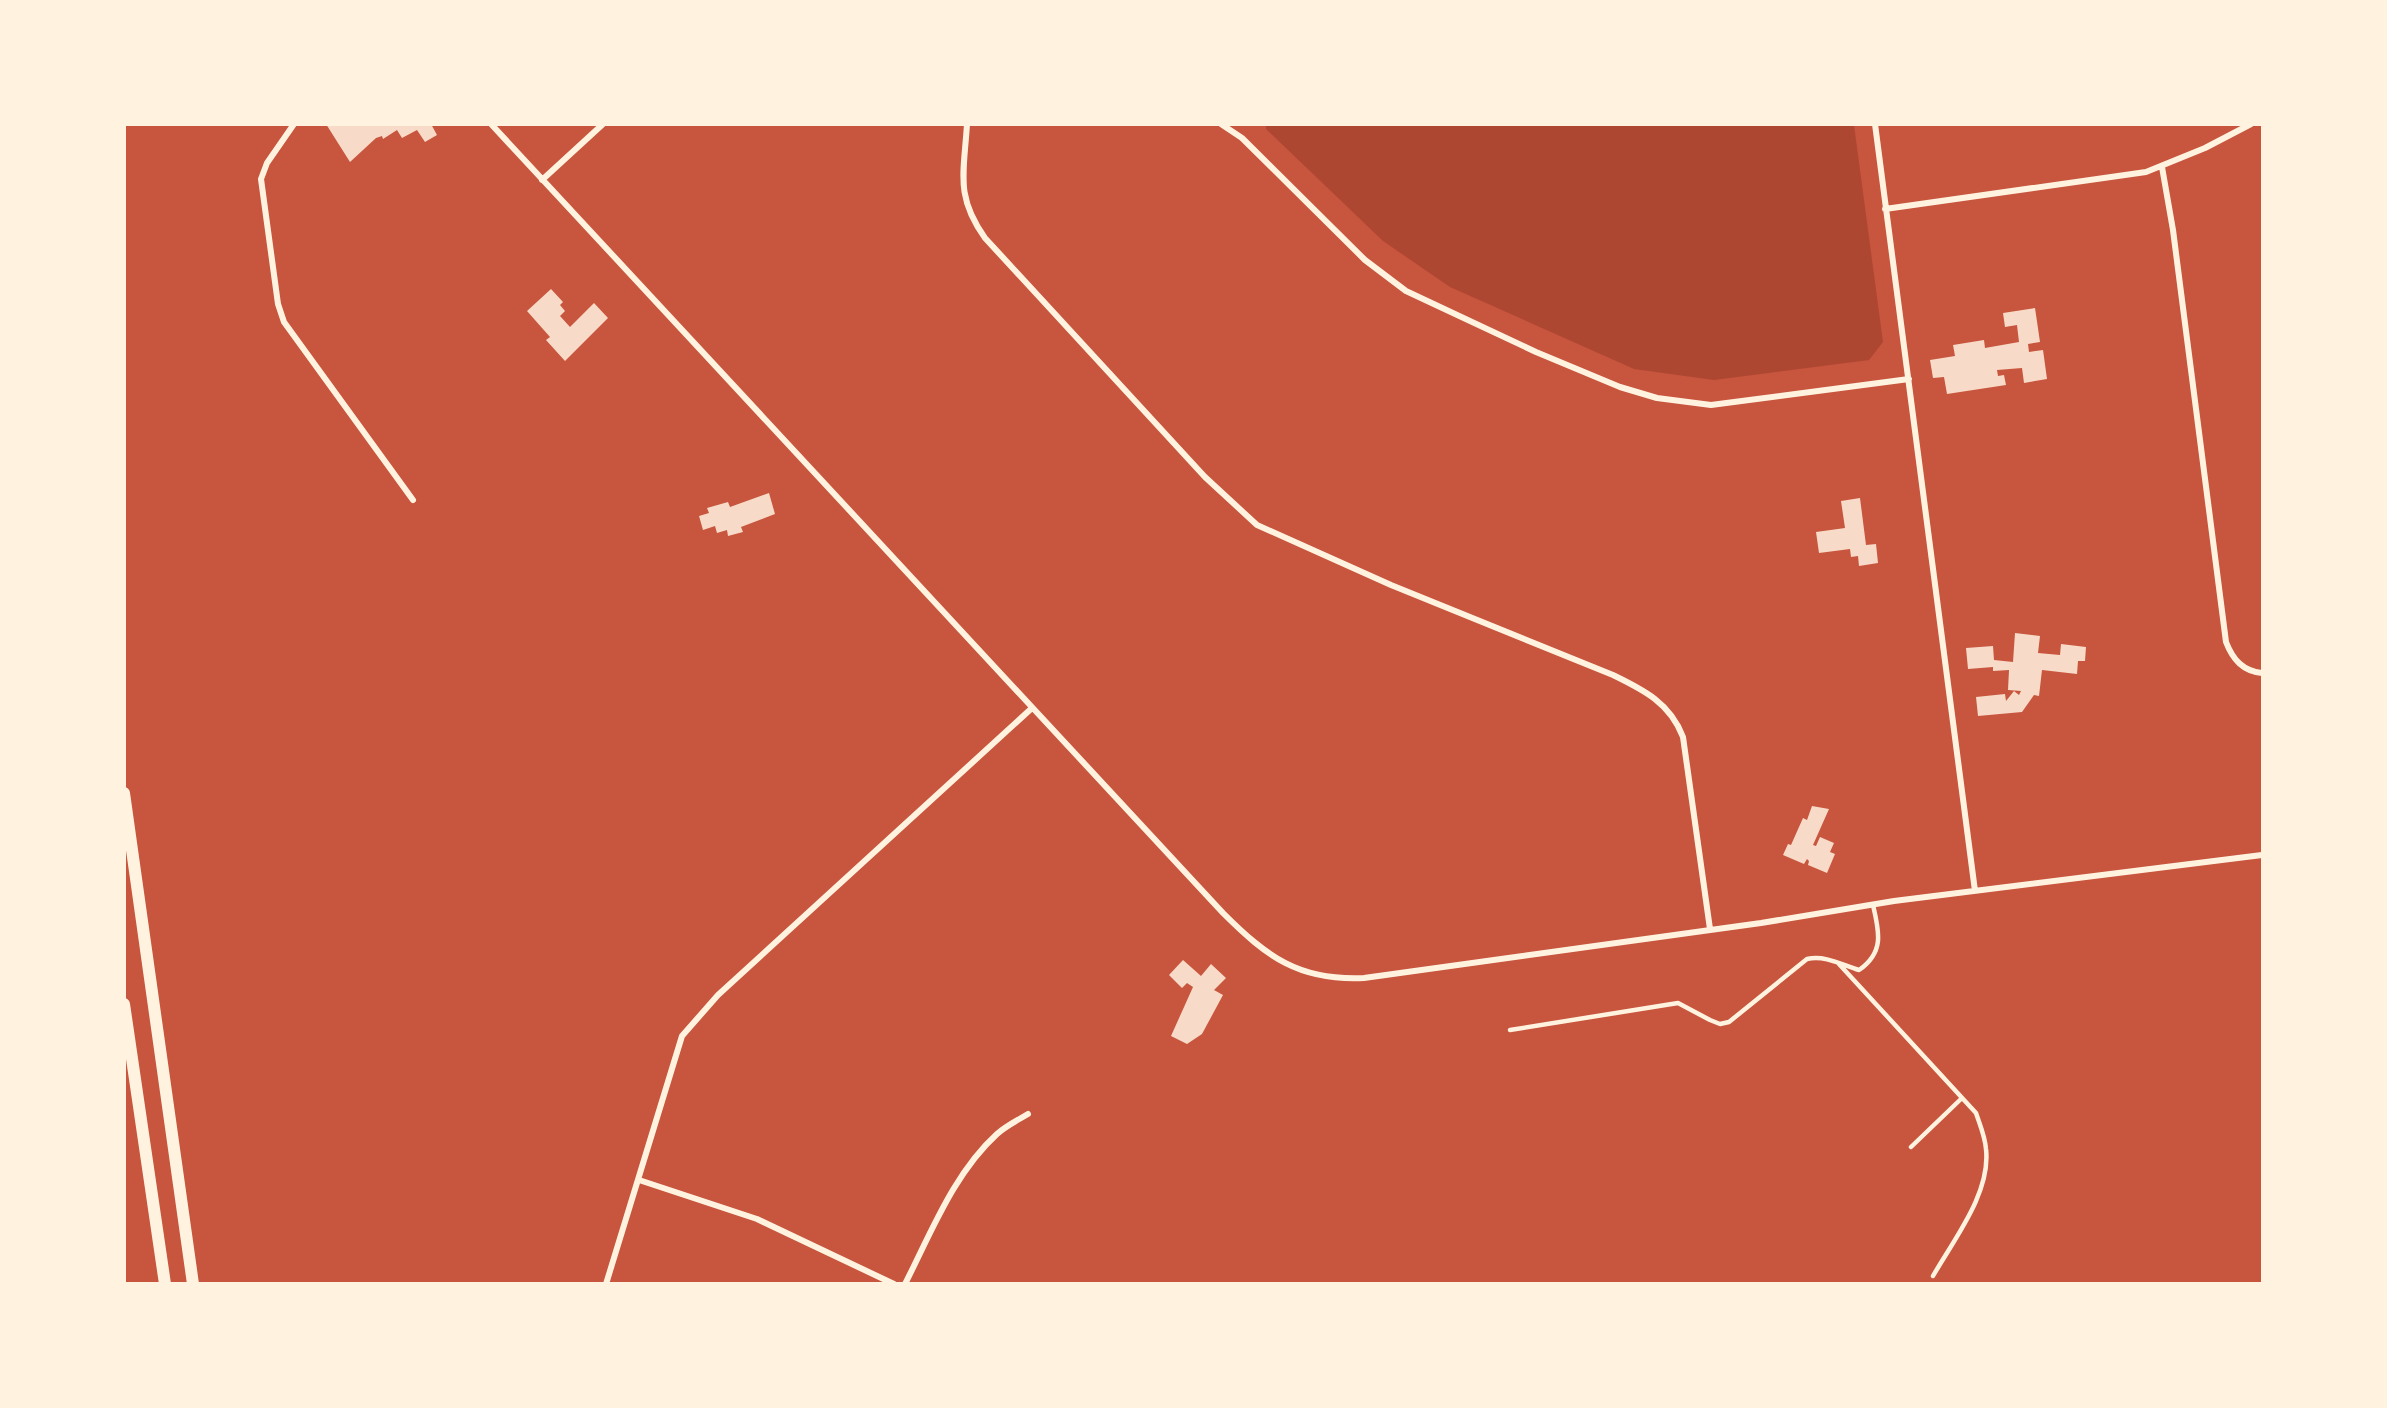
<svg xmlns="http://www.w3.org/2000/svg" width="2387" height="1408" font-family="'DejaVu Sans',sans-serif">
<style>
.green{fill:#ae4732}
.building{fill:#f7dbc8}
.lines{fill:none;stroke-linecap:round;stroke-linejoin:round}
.service{stroke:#fff3e0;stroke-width:4.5}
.minor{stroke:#fff3e0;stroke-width:6}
.secondary{stroke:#fff3e0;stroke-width:12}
</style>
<rect width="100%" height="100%" fill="#c8553d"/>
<path class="green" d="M 1266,125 L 1854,125 L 1883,342 L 1869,360 L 1714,380 L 1634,369 L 1450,287 L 1383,241 L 1266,129 Z"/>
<path class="building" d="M 326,124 L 431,124 L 437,135 L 425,142 L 417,130 L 402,138 L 397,130 L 383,139 L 382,136 L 376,138 L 350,162 Z
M 551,289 L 563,302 L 560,305 L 565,311 L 560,316 L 570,327 L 594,303 L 608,318 L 565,361 L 546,340 L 550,337 L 527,311 Z
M 2035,308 L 2040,342 L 2028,344 L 2029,352 L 2043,350 L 2047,379 L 2024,383 L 2022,368 L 1997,370 L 1998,376 L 2004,375 L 2006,385 L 1947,394 L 1944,377 L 1933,378 L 1930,360 L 1955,356 L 1953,345 L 1984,340 L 1985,348 L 2019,342 L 2017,325 L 2005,327 L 2003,313 Z
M 769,493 L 775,514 L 741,527 L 743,532 L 728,536 L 727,530 L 717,533 L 715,526 L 703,530 L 699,516 L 709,513 L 707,508 L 728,502 L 730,507 Z
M 1860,498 L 1866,545 L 1876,544 L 1878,563 L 1859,566 L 1858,556 L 1851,557 L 1850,549 L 1819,553 L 1816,532 L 1845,528 L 1841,501 Z
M 2015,633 L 2040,636 L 2038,653 L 2060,655 L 2061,644 L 2086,647 L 2085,661 L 2078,661 L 2077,674 L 2042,670 L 2039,696 L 2034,695 L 2022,712 L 1978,716 L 1976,697 L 2005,694 L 2006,701 L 2014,691 L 2019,695 L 2021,691 L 2008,690 L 2009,670 L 1993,671 L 1993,667 L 1968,669 L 1966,648 L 1993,646 L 1994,660 L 2013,662 Z
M 1812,806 L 1829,809 L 1813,845 L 1816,846 L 1820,837 L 1834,843 L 1830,852 L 1835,854 L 1827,873 L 1808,865 L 1809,861 L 1807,859 L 1804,864 L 1783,855 L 1788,844 L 1791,845 L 1803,818 L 1807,820 Z
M 1183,960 L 1201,976 L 1211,964 L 1226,978 L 1214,990 L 1223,995 L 1202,1034 L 1187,1044 L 1171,1036 L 1193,987 L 1187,983 L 1182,988 L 1169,975 Z"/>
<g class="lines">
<path class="service" d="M 1839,964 L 1976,1113 C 1980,1125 1985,1136 1986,1149 C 1991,1193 1954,1239 1933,1276
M 1510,1030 L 1678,1003 L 1710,1020 L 1720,1024 L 1729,1022 L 1807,959 C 1826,955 1842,965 1859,970 C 1885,952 1879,931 1873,905
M 1911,1147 L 1962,1098"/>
<path class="minor" d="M 294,124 L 267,163 L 261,179 L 278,304 L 284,322 L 413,500
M 491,124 L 1223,913 C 1267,957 1299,981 1364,978 L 1761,923 L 1894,901 L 2262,855
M 967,124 C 964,173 955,196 985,238 L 1205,477 L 1257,525 L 1391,585 L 1613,675 C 1644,690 1670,703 1683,737 L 1710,929
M 1221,124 L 1242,138 L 1365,260 L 1406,291 L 1536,352 L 1620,387 L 1657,398 L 1711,405 L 1909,379
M 1875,124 L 1975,891
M 2162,167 L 2173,230 L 2226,642 C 2233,660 2243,671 2262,673
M 542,180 L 603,124
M 1885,209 L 2146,172 L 2205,148 L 2251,124
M 639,1180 L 757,1219 L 894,1284
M 606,1284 L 682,1036 L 718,995 L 1032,708
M 905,1284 C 931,1233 954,1173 997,1134 C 1006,1126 1018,1120 1028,1114"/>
<path class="secondary" d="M 124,793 L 193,1284
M 124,1004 L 165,1284"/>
</g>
<rect width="2387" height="1408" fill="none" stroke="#fff3e0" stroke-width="252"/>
</svg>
